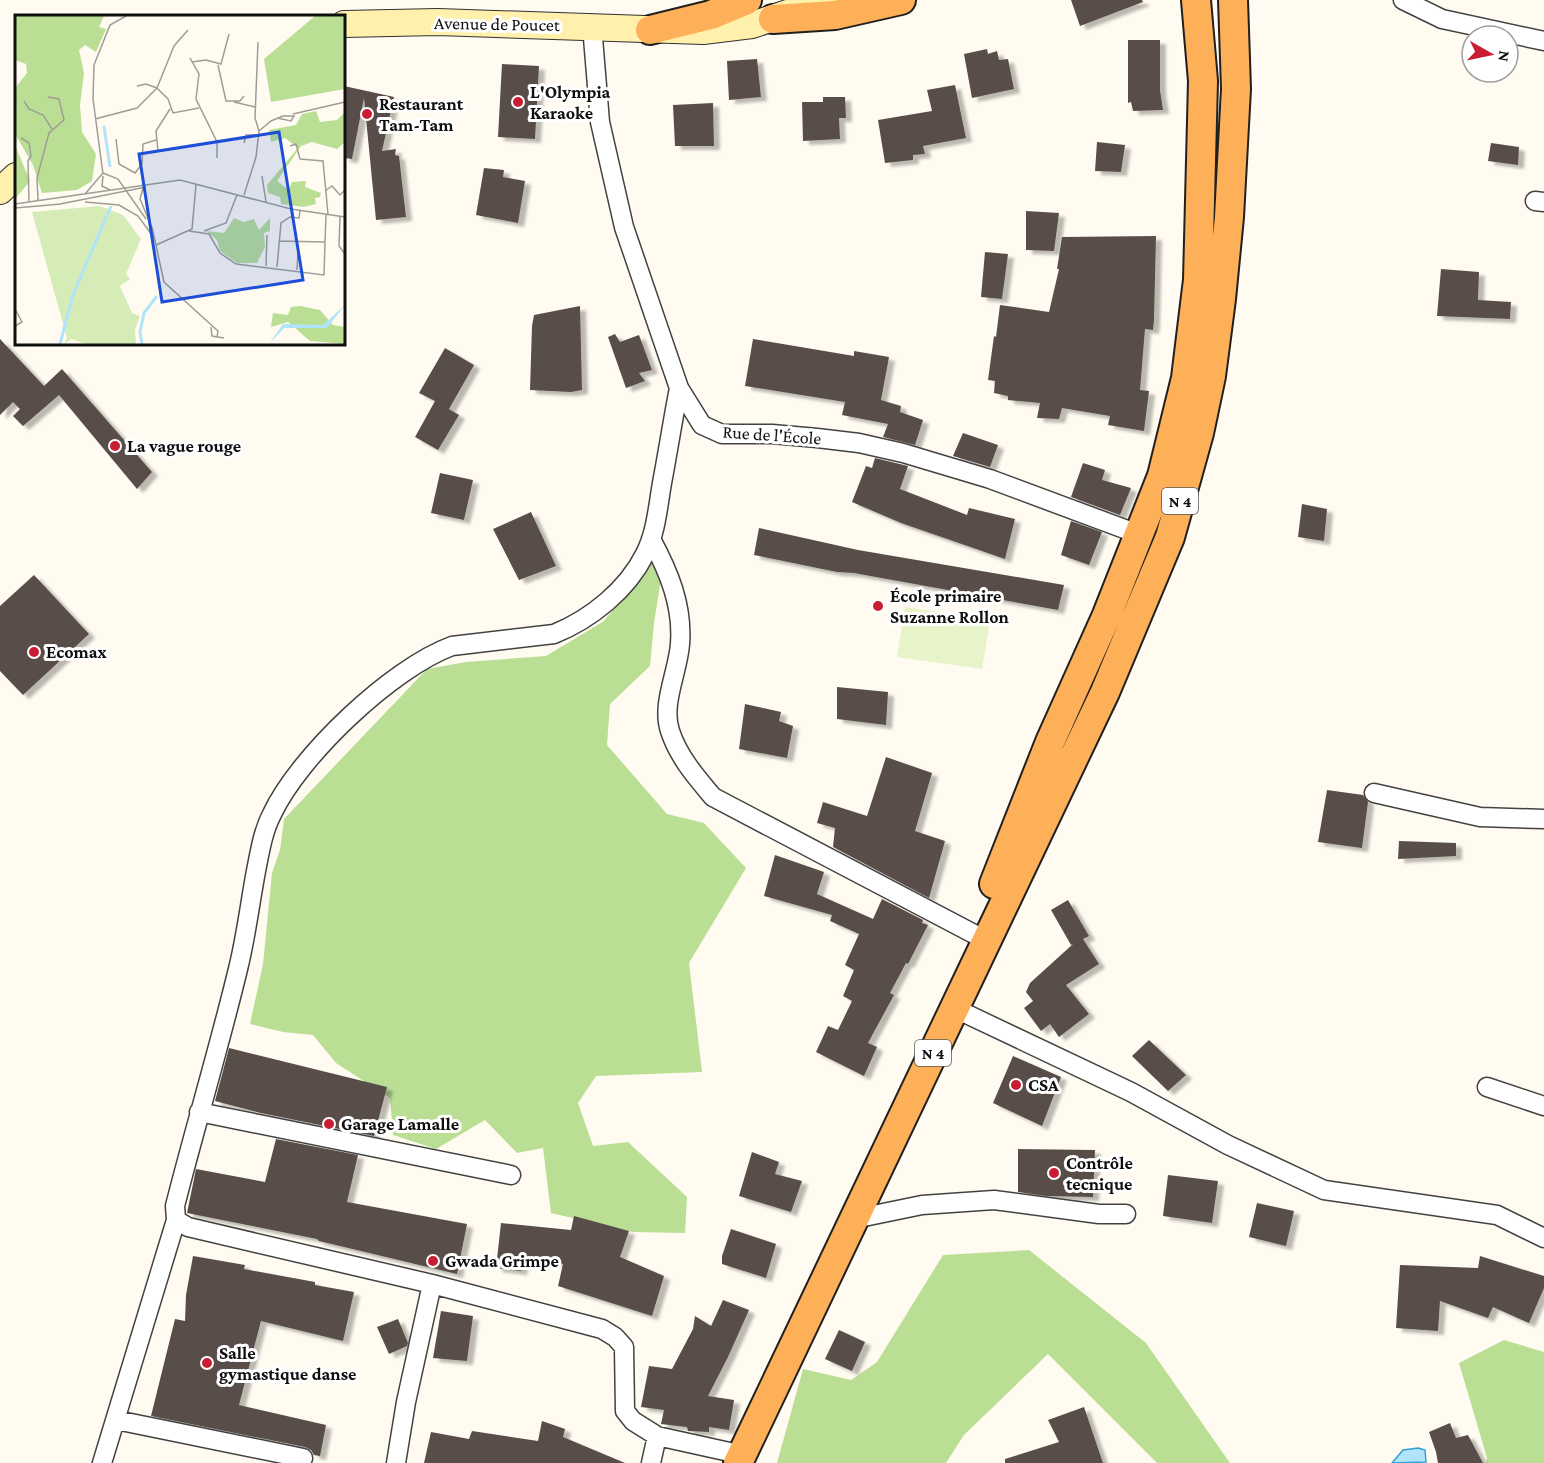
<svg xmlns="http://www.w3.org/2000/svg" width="1544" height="1463" font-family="'Crimson Pro',serif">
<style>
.forest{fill:#bbde95}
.pitch{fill:#e7f3c9}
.water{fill:#b1e4fa;stroke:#34a0d5;stroke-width:1.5}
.building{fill:#584e4a;filter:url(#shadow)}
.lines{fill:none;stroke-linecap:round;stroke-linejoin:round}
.minor-casing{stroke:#424242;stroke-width:21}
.secondary-casing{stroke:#313131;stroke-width:28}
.trunk-casing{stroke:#202020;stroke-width:32}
.minor{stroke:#fff;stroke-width:18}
.secondary{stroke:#fff0ab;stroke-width:26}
.trunk{stroke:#feb058;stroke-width:28}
.poi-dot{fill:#c81d32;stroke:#fff;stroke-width:2}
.labels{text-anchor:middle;stroke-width:6;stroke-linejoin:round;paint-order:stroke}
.shield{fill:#fff;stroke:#575757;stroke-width:1.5}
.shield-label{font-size:16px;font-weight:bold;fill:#0f0f0f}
.street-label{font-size:18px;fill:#0f0f0f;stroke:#fff}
.poi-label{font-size:18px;font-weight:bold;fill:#0f0f0f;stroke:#fff;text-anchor:start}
.inset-river{fill:none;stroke:#b1e4fa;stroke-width:3}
.inset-road{fill:none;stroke:#9f9d96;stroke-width:1.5}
.view{fill:#1d4ed8;fill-opacity:0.15;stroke:#1d4ed8;stroke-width:3}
.inset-edge{fill:none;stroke:#0f0f0f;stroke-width:3}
</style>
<defs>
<filter id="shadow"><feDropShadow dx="6" dy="4" stdDeviation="1.5" flood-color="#0004"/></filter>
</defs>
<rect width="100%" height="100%" fill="#fffbf0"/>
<path class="forest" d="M 652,561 L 662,573 L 654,623 L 650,666 L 610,704 L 607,745 L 667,814 L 704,823 L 746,868 L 689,963 L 702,1072 L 596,1076 L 578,1103 L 593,1146 L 628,1142 L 687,1197 L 685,1233 L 633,1232 L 551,1213 L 543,1148 L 517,1153 L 485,1120 L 436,1149 L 393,1135 L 390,1098 L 336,1063 L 313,1035 L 283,1032 L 250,1024 L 263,964 L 272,873 L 280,850 L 284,819 L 427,669 L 466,662 L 546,656 L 604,621 Z
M 1029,1250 L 1146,1343 L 1230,1463 L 1157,1463 L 1048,1354 L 964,1435 L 946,1463 L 777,1463 L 803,1369 L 851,1380 L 877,1362 L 943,1255 Z
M 1504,1340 L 1544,1352 L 1544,1463 L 1486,1463 L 1487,1458 L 1459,1363 Z"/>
<path class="pitch" d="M 905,607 L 990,620 L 982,669 L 897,657 Z"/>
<path class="water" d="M 1418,1448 L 1425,1450 L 1426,1462 L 1392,1463 L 1403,1450 Z"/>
<path class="building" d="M 1071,0 L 1142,0 L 1143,2 L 1080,26 Z
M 1128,40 L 1160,40 L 1160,90 L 1163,110 L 1133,111 L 1131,102 L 1128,103 Z
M 987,49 L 988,54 L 997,51 L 999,60 L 1008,59 L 1014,89 L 972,98 L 964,54 Z
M 757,59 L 761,97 L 729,100 L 727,61 Z
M 502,64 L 539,66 L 535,139 L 498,137 Z
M 955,85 L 966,138 L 923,146 L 925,154 L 913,155 L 913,160 L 885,163 L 878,120 L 932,111 L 927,90 Z
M 344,86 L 394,97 L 382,151 L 396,149 L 395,155 L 399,156 L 406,217 L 376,220 L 364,98 L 352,159 L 344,158 Z
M 823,97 L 845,97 L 846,118 L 839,118 L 840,139 L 803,141 L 802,102 L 823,102 Z
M 713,103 L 714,146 L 675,146 L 673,105 Z
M 1097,142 L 1125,145 L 1121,172 L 1095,171 Z
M 1491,143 L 1519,147 L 1518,165 L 1488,161 Z
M 484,168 L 504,170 L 503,177 L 525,181 L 518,223 L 476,215 Z
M 1026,211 L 1059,213 L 1054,251 L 1026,250 Z
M 1156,236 L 1154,320 L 1153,330 L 1145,329 L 1140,390 L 1149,391 L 1144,431 L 1108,425 L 1110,416 L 1062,408 L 1059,419 L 1037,418 L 1040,403 L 1008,400 L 1008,396 L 994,393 L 995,381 L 988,380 L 994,336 L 996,337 L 1000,305 L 1049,312 L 1059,269 L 1057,269 L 1062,237 Z
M 985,252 L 1008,254 L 1002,299 L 981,297 Z
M 1441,269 L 1479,272 L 1478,300 L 1511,302 L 1510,319 L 1437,316 Z
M 580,306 L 582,390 L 571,392 L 530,390 L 532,326 L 534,315 Z
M 615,334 L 620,342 L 639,335 L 652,370 L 639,373 L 645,381 L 626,388 L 608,337 Z
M 0,339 L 44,386 L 62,369 L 152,472 L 137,489 L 59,395 L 23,426 L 13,416 L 20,409 L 13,402 L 0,415 Z
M 753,339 L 854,356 L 854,351 L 889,357 L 881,400 L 901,406 L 900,412 L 923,420 L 915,445 L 883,437 L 888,424 L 842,415 L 845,402 L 745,386 Z
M 445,348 L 474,365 L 449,409 L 459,415 L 438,450 L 415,437 L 435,401 L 419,393 Z
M 963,433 L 998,445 L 990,467 L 953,456 Z
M 875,458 L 908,466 L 900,489 L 967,515 L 969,508 L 1015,519 L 1005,559 L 901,523 L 852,502 L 866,466 L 872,468 Z
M 1083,463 L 1105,470 L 1102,480 L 1131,488 L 1120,515 L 1071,497 Z
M 440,473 L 473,480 L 464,520 L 431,513 Z
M 1302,504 L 1327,509 L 1324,541 L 1298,537 Z
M 531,512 L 556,566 L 519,580 L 493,529 Z
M 1071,521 L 1102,532 L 1089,565 L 1061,555 Z
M 759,528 L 858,550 L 1064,585 L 1058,610 L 854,573 L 837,572 L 754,555 Z
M 34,575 L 89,634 L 23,695 L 0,671 L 0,606 Z
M 837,687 L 888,692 L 886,725 L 837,719 Z
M 745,704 L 781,712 L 779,721 L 793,726 L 787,758 L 739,749 Z
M 886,757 L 932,773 L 915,831 L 945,841 L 929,898 L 833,847 L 835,828 L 817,823 L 823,802 L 867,816 Z
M 1327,790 L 1363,795 L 1368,802 L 1362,848 L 1318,842 Z
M 1399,841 L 1456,843 L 1456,856 L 1398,859 Z
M 775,855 L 824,872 L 817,894 L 873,919 L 882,899 L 923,920 L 922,923 L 928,925 L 908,964 L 906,963 L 890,993 L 894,995 L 868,1043 L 877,1047 L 864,1076 L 816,1052 L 828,1026 L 838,1030 L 852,1001 L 843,996 L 854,970 L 845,965 L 859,934 L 830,921 L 832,915 L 764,896 Z
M 1068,900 L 1089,936 L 1083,939 L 1099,964 L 1066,985 L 1089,1014 L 1059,1037 L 1050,1024 L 1041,1031 L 1024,1008 L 1033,1001 L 1026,992 L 1030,983 L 1073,944 L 1071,945 L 1051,910 Z
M 1149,1040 L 1186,1075 L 1168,1091 L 1132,1056 Z
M 229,1048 L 387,1087 L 374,1136 L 261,1113 L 215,1101 Z
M 1013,1056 L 1061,1077 L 1042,1126 L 993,1103 Z
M 276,1139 L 358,1155 L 347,1202 L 467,1224 L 457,1274 L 319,1241 L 317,1239 L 187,1213 L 196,1169 L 265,1182 Z
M 1018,1149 L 1095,1150 L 1093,1197 L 1046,1196 L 1018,1192 Z
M 752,1152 L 779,1162 L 775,1174 L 802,1181 L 791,1212 L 739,1196 Z
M 1168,1175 L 1218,1181 L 1212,1223 L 1163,1216 Z
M 1257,1203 L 1294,1211 L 1286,1246 L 1249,1237 Z
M 574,1216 L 629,1231 L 620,1257 L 664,1276 L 652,1316 L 558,1286 L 563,1264 L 523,1257 L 521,1271 L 496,1268 L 501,1223 L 571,1230 Z
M 731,1229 L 776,1244 L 766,1278 L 722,1264 L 722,1256 Z
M 193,1256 L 245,1265 L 244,1269 L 315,1282 L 315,1285 L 354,1292 L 343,1341 L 261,1321 L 239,1405 L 326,1425 L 320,1456 L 314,1455 L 311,1450 L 305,1447 L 151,1416 L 175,1319 L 185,1321 L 186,1295 Z
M 1480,1256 L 1544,1276 L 1544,1288 L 1529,1323 L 1493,1307 L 1488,1318 L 1440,1301 L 1438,1331 L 1396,1328 L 1400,1265 L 1478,1268 Z
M 723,1300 L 749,1310 L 728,1357 L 708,1396 L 734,1400 L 729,1430 L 709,1427 L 709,1432 L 688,1431 L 687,1427 L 661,1424 L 664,1410 L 641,1407 L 649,1366 L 672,1369 L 693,1329 L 695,1316 L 711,1326 Z
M 441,1311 L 473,1316 L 467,1361 L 433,1358 Z
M 398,1319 L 408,1343 L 407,1346 L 389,1354 L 377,1327 Z
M 839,1330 L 865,1342 L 852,1371 L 825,1359 Z
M 1084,1407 L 1103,1463 L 1005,1463 L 1005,1459 L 1059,1442 L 1048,1420 Z
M 542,1421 L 565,1429 L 563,1437 L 625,1463 L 424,1463 L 431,1432 L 469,1439 L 472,1431 L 538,1441 Z
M 1450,1423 L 1456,1438 L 1468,1435 L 1483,1463 L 1438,1463 L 1436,1452 L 1429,1432 Z"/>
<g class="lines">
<g class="minor-casing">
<path id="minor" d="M 1403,0 L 1442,19 L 1544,41
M 592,26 L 600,122 L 624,227 L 679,388 L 702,425 L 722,434 L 772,434 L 817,438 L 859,443 L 903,453 L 990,479 L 1138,534
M 1535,201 L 1544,202
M 651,539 C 669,572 683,606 680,644 C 678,672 661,704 670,731 C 678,756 696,777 713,797 L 974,934
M 1374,793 L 1480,817 L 1544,819
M 954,1008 L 1131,1092 L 1228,1145 L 1324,1190 L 1497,1215 L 1544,1238
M 1487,1087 L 1544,1106
M 199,1112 L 511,1175
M 854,1219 L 922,1205 L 994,1200 L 1099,1214 L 1126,1214
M 176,1220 L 188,1227 L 432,1284 L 602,1329 L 615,1337 L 624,1347 L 625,1411 L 633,1421 L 657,1436 L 734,1453
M 116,1420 L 303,1458
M 102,1463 L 176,1220 L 175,1206 C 195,1127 219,1048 238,969 C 246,937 250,903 256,871 C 260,851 263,831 272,814 C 299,756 392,668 452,646 L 554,634 C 591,619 627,590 645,554 C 656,533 658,506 662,483 C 668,451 673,419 679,388
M 396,1463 L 406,1402 L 432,1284
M 651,1463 L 657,1436"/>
</g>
<g class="secondary-casing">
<path id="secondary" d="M 344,24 L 438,22 L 703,31 L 752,25 L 826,0
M 0,191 L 16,176"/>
</g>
<g class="trunk-casing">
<path id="trunk" d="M 773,19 L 835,15 L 901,0
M 650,30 L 711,15 L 747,0
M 994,884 L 1050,742 L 1107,615 L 1162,476 L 1186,378 L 1198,280 L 1203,81 L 1196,0
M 738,1463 L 1105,692 L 1170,537 L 1199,433 L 1211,376 L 1221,299 L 1229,217 L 1236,89 L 1233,0"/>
</g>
<use href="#minor" class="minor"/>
<use href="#secondary" class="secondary"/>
<use href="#trunk" class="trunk"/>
</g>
<g class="poi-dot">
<circle cx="518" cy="102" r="6"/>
<circle cx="367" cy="114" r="6"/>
<circle cx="115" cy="446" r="6"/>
<circle cx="878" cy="606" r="6"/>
<circle cx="34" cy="652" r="6"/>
<circle cx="1016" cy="1085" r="6"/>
<circle cx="329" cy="1124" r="6"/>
<circle cx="1054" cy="1173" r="6"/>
<circle cx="433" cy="1261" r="6"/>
<circle cx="207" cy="1363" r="6"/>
</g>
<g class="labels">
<g class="shield">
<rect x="1162" y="488" width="36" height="26" rx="4.5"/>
<rect x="915" y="1040" width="36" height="26" rx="4.5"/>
</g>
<g class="shield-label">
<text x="1180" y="507">N 4</text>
<text x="933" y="1059">N 4</text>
</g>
<g class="street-label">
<text transform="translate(497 24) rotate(1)" y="6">Avenue de Poucet</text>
<text transform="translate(772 435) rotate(4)" y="6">Rue de l'École</text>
</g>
<g class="poi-label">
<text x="530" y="98">L'Olympia<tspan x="530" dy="21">Karaoke</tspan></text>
<text x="379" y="110">Restaurant<tspan x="379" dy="21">Tam-Tam</tspan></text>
<text x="127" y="452">La vague rouge</text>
<text x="890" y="602">École primaire<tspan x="890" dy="21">Suzanne Rollon</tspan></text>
<text x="46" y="658">Ecomax</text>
<text x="1028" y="1091">CSA</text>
<text x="341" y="1130">Garage Lamalle</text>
<text x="1066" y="1169">Contrôle<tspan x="1066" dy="21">tecnique</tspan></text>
<text x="445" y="1267">Gwada Grimpe</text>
<text x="219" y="1359">Salle<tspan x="219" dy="21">gymastique danse</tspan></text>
</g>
</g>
<g transform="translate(15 15)">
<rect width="330" height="330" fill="#fffbf0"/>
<path d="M 85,191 L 108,200 L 126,224 L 111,259 L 115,264 L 105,271 L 117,298 L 125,301 L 120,315 L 121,329 L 70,329 L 57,324 L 49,329 L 52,323 L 17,197 Z" fill="#d6ecb7"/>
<path d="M 0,1 L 89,1 L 84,12 L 91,14 L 81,37 L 70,30 L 64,35 L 69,58 L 65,90 L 67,117 L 81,139 L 77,166 L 62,175 L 27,178 L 18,150 L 0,119 L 0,73 L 12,58 L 11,49 L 0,45 ZM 300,1 L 330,1 L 330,74 L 256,87 L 249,44 ZM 301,96 L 305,107 L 322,105 L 330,97 L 330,127 L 322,134 L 297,127 L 286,131 L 262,166 L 274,175 L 277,167 L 291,166 L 290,172 L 306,178 L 305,182 L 300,183 L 301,189 L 289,192 L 266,189 L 265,182 L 253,178 L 252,170 L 283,133 L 270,123 L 256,127 L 254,115 L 281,110 L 287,99 ZM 0,130 L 15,166 L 0,184 ZM 219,203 L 229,207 L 239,204 L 244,215 L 255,203 L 255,216 L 249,218 L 250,232 L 242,248 L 222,248 L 205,236 L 202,225 L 191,216 L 209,218 ZM 285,291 L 305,295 L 318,310 L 330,312 L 330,329 L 295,326 L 273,307 L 256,312 L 258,298 L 273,300 L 276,292 Z" fill="#bbde95"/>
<path d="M 330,290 L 312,313 L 269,313 L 254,329 L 268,309 L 308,310 Z" fill="#b1e4fa"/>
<path class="inset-river" d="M 89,111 L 95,152M 45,329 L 58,280 L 96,191M 127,329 L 125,317 L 129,298 L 142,281"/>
<path class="inset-road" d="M 175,43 L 184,59 L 181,84 L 202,127 L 202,143M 177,47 L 191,45 L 206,49 L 214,19M 203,50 L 211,86 L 225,86 L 229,81M 122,71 L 131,69 L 142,73 L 159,31 L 173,15M 9,86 L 14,94 L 28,100 L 37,114M 219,87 L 240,92M 278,99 L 330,87M 80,104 L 122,93 L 142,73 L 153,84 L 158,98 L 184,93M 244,116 L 256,106 L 268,101 L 279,101 L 276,106 L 262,103M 6,123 L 14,128 L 16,141 L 13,146 L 14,187M 101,124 L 104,149 L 120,158 L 127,149 L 128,129 L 141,125M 229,128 L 231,120 L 243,120M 275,131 L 281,129 L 285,144M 143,137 L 141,116 L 155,94M 285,144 L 308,146 L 313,199M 88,158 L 103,164 L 131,204M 88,159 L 78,84 L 79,50 L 95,10 L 111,1M 88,161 L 87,171 L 95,175M 247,161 L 251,187M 128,173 L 125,184 L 137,213M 310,176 L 317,171 L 325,180 L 330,175M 70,179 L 88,158M 229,180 L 241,142 L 244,116 L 240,103 L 243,27M 23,185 L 22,163 L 34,118 L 49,105 L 44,84 L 33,82M 70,187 L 104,190 L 123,201 L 140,224M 0,189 L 165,165 L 276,194 L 330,202M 45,189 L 131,172M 0,193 L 46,189M 325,202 L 324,231 L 330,239M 137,212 L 149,267 L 203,316 L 202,322M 174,216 L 194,219 L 205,238 L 221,249 L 309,260 L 310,227M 189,216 L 211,208 L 222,180M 264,226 L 310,227 L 311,200M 141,230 L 177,214 L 181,170M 251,251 L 252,220M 262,252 L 266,208 L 275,202 L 284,203 L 285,196M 282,255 L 283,236M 0,294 L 7,307 L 0,311M 196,312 L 197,321 L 209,323"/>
<path class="view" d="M 264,117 L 288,265 L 147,287 L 124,139 Z"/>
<rect width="330" height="330" class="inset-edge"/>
</g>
<g transform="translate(1490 54) rotate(99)"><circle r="28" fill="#ffffff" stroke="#9f9f9f" stroke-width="1.5"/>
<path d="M0-4.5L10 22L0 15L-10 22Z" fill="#c81d32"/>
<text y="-9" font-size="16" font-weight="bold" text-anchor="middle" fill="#0f0f0f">N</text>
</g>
</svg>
